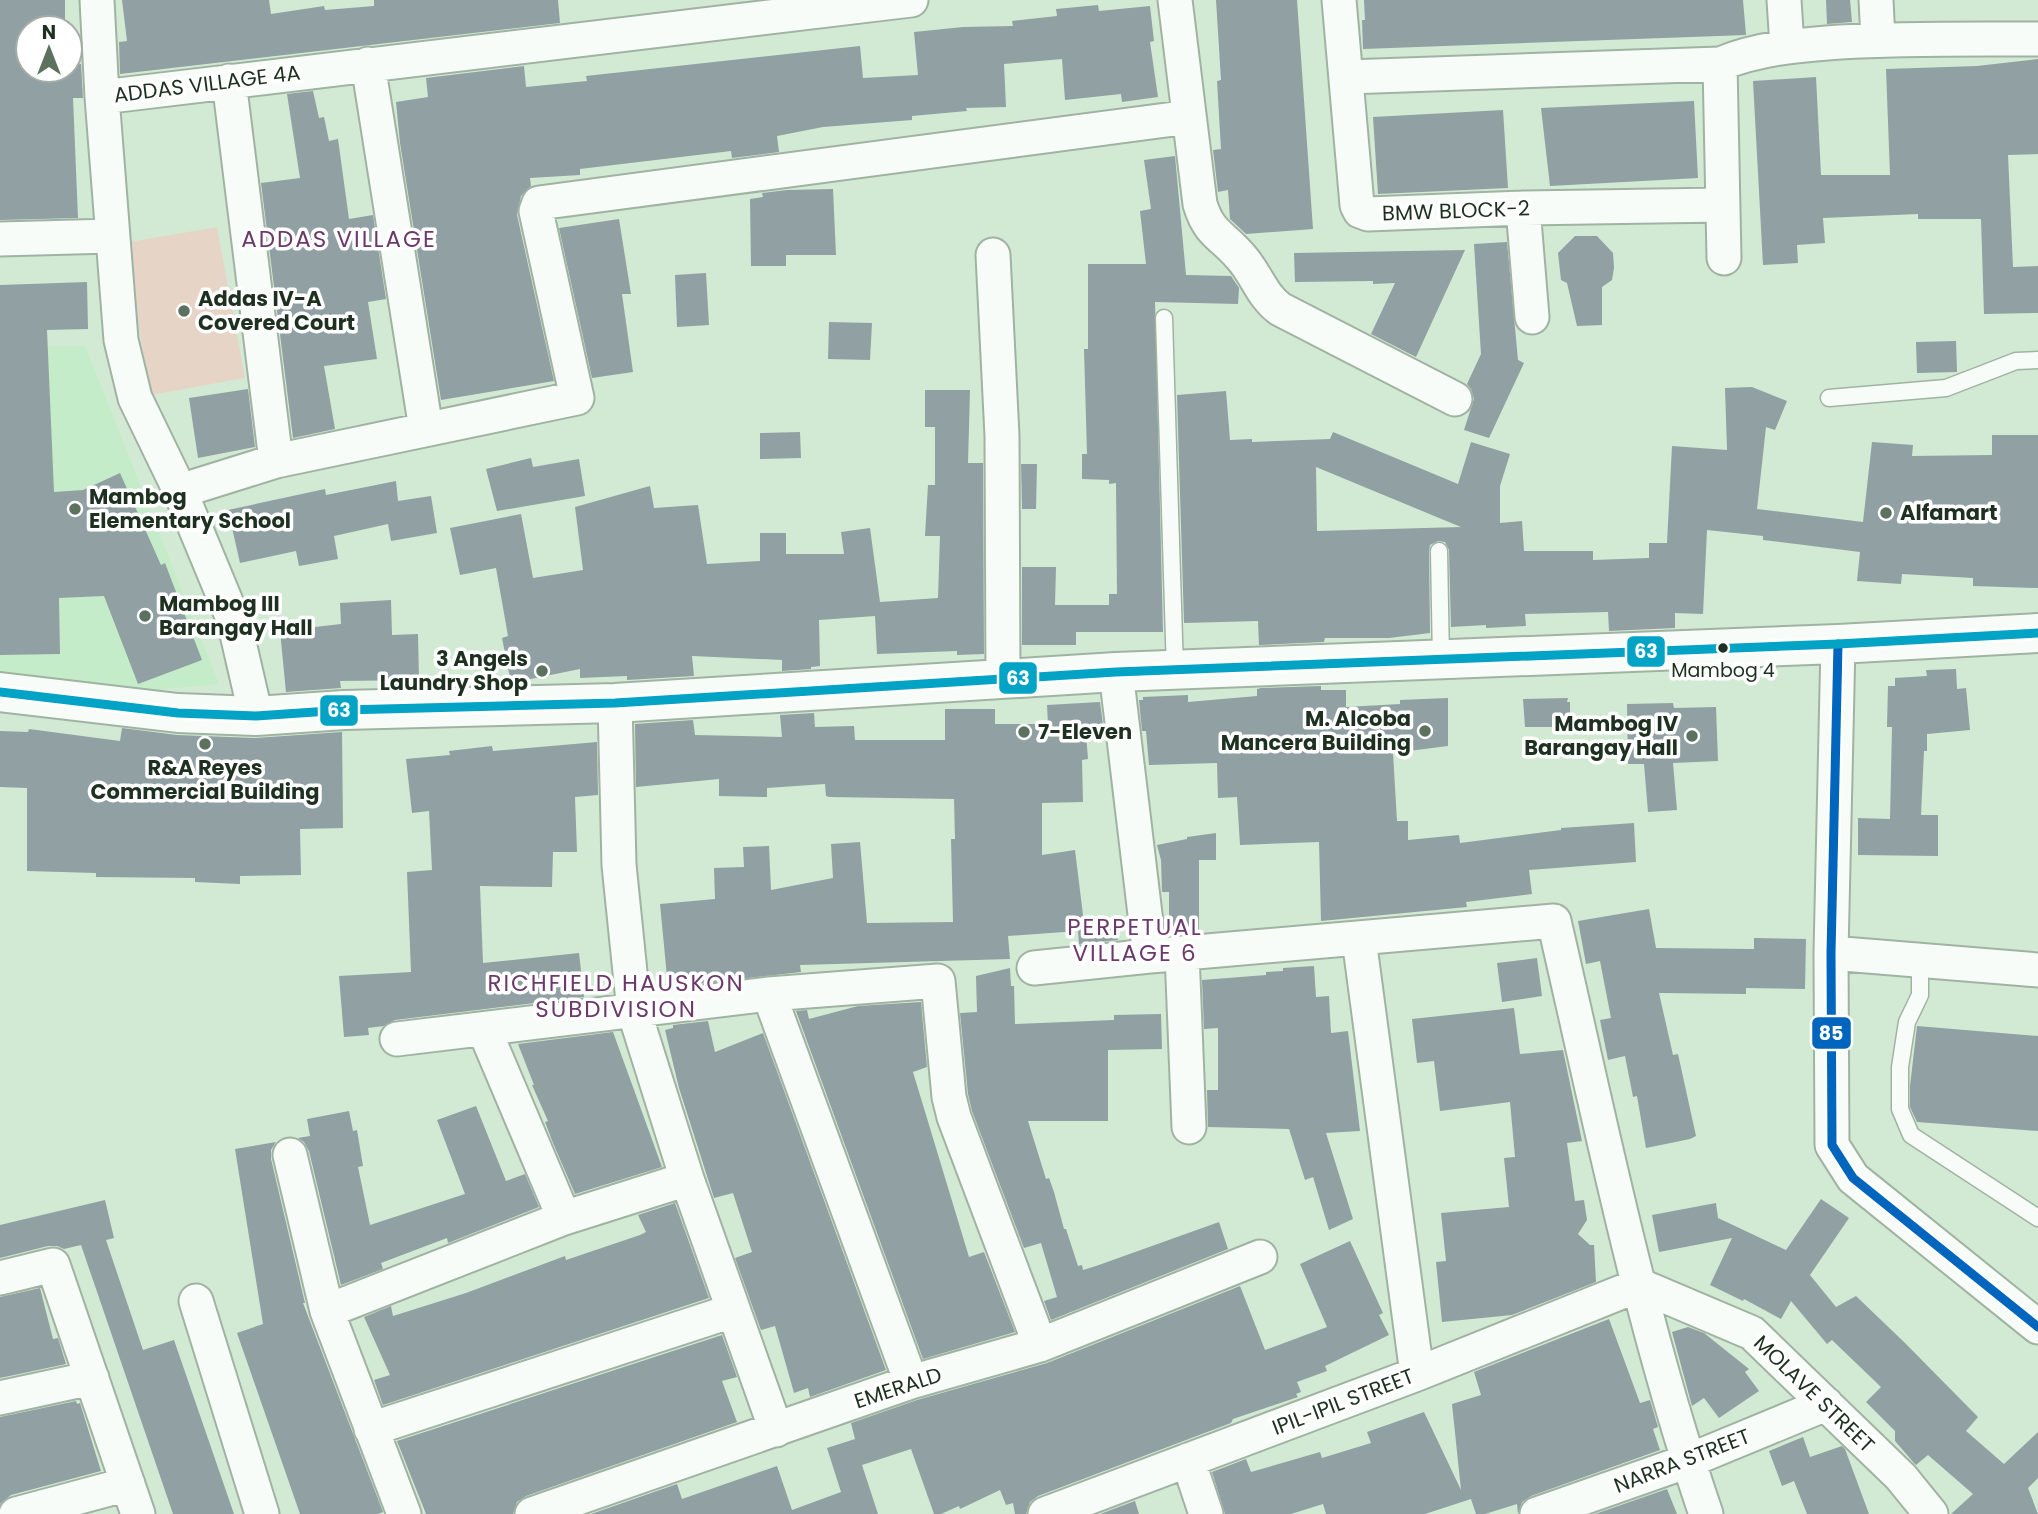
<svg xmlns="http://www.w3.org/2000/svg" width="2038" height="1514" font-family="Poppins,sans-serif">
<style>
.built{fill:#c5ecc8}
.green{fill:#e6d5c7}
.building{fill:#91a0a3;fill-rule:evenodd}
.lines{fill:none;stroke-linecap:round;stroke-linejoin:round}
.service-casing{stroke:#a0b3a2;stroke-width:19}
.minor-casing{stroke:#a0b3a2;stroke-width:37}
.secondary-casing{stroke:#a0b3a2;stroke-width:42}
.service{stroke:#f8fcf8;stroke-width:16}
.minor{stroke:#f8fcf8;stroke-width:33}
.secondary{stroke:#f8fcf8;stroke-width:38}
.bus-1-casing{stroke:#fff;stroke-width:14}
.bus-2-casing{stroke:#fff;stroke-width:14}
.bus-1{stroke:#0065bd;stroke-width:9}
.bus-2{stroke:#02a3c5;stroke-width:9}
.poi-dot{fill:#5d715f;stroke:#fff;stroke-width:2.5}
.bus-dot{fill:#1e3020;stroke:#fff;stroke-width:2.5}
.labels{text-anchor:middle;stroke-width:7;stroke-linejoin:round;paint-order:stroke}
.bus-label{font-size:19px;fill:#1e3020;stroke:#fff}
.street-label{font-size:21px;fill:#1e3020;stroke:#fff}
.poi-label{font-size:21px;font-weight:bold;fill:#1e3020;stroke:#fff;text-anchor:start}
.neighbourhood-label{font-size:23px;letter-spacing:2px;fill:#6b396b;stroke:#fff}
.line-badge{stroke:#fff;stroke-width:2.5}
.badge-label{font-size:19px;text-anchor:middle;font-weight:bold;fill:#fff}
</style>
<rect width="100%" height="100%" fill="#d2ead3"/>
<path class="built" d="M 0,346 L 85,346 L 219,684 L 142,691 L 0,673 Z"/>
<path class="green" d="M 217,227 L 245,378 L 151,395 L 123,243 Z"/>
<path class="building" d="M 0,0 L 65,0 L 65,28 L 28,28 L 28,70 L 70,70 L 70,64 L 81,64 L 83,98 L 73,98 L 78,218 L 0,220 Z
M 122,0 L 269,0 L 271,14 L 324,6 L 325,10 L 374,6 L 374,0 L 558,0 L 560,23 L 120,74 L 119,42 L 127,41 Z
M 1216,0 L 1297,0 L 1313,229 L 1246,234 L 1230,219 L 1228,190 L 1218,192 L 1213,150 L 1221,149 L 1217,81 L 1221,80 Z
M 1364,0 L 1743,0 L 1746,35 L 1363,49 L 1362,20 L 1365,20 Z
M 1826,0 L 1850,0 L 1852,22 L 1827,24 Z
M 1098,5 L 1099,11 L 1150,6 L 1154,41 L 1150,42 L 1158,97 L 1122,102 L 1121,94 L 1065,100 L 1062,59 L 1004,64 L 1006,107 L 966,108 L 967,111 L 912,116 L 912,120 L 823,127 L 777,136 L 779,152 L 732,158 L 731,151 L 580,169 L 580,175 L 530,178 L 531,186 L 521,196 L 517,215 L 554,381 L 441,400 L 400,143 L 396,102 L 428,97 L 426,78 L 524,66 L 526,87 L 587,81 L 586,76 L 860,46 L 863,78 L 918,75 L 914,32 L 963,27 L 1013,26 L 1012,21 L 1057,16 L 1056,9 Z
M 2038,59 L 2038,154 L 2008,155 L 2013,267 L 2038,266 L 2038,313 L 1984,314 L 1981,219 L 1918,219 L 1918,214 L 1823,218 L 1825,243 L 1797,245 L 1798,263 L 1763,265 L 1753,81 L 1816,77 L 1821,175 L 1890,175 L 1886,69 L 1977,66 Z
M 313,91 L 319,118 L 324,117 L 329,141 L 338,139 L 349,219 L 373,215 L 386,299 L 368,302 L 377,359 L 324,366 L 335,429 L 293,438 L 261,183 L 300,178 L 287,94 Z
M 1694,101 L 1698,178 L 1550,186 L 1541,108 Z
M 1503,110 L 1508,188 L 1378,194 L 1373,117 Z
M 1175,156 L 1186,275 L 1231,276 L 1239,288 L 1238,304 L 1155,302 L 1163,632 L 1076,632 L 1076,645 L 1022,645 L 1022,567 L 1056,567 L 1055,605 L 1109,605 L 1109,594 L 1117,594 L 1116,483 L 1109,484 L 1109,480 L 1082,479 L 1082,454 L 1087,454 L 1084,349 L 1088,349 L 1088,264 L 1146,264 L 1140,211 L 1151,209 L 1144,160 Z
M 833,189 L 836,255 L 786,255 L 786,266 L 751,266 L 750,199 L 763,197 L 762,193 L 787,190 Z
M 619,219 L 631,294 L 622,294 L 633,372 L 592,378 L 559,228 Z
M 1575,236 L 1597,236 L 1613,253 L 1614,268 L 1612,280 L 1602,287 L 1602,325 L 1577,326 L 1567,283 L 1561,280 L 1558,253 Z
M 1507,242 L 1518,360 L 1524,363 L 1489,438 L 1464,430 L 1474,399 L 1471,389 L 1467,384 L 1481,354 L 1474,244 Z
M 1465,250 L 1416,357 L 1371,334 L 1395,283 L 1373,284 L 1373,281 L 1295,282 L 1294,253 Z
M 706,273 L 709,325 L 677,327 L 675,275 Z
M 87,282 L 88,329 L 47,330 L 54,492 L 83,490 L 120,473 L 161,565 L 165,563 L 202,660 L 138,684 L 104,596 L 59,598 L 60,654 L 0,655 L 0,285 Z
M 829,322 L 872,323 L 870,360 L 828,359 Z
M 1956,341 L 1957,372 L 1917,373 L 1916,342 Z
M 1752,387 L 1787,401 L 1775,430 L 1766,427 L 1757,509 L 1863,522 L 1872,442 L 1913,445 L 1912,456 L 1992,455 L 1992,435 L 2038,435 L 2038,588 L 1973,586 L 1973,578 L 1902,574 L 1901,584 L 1857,581 L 1860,552 L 1763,540 L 1763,536 L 1707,530 L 1703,614 L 1675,613 L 1675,628 L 1609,631 L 1608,612 L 1525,614 L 1526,626 L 1486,628 L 1486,625 L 1451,627 L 1449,550 L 1445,542 L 1438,541 L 1430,545 L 1429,551 L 1430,633 L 1389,638 L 1325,638 L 1324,642 L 1259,645 L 1258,621 L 1184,623 L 1177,395 L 1226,391 L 1230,440 L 1252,439 L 1252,442 L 1330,439 L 1333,432 L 1458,484 L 1471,442 L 1510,454 L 1500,486 L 1500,523 L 1522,521 L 1524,551 L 1593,551 L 1593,560 L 1649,558 L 1649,543 L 1667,543 L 1672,446 L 1727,450 L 1725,388 ZM 1316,467 L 1456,525 L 1461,527 L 1317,531 Z
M 248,389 L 255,447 L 198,458 L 189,398 Z
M 925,390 L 970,390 L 968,463 L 983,463 L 984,654 L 957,655 L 957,651 L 877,654 L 875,616 L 819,620 L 820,666 L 811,667 L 811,669 L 782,671 L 782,660 L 692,656 L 694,676 L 627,680 L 627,676 L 580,678 L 580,669 L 511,683 L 502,638 L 508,636 L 496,568 L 460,575 L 450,528 L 521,514 L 533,578 L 583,570 L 575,507 L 650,486 L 654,508 L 698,505 L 707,564 L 760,561 L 760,533 L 786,533 L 786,554 L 844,554 L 841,532 L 870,528 L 880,602 L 938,598 L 940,536 L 925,536 L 928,485 L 935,485 L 935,427 L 925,427 Z
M 800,432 L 801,458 L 760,459 L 760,433 Z
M 531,458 L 533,467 L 579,459 L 585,496 L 497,511 L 486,469 Z
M 1021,464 L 1037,464 L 1036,509 L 1022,509 Z
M 396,481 L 398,501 L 431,496 L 437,533 L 391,541 L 388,524 L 334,536 L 338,559 L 299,566 L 296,551 L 240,563 L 228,510 L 325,489 L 326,495 Z
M 391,600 L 392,635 L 418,634 L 419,680 L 340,681 L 341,688 L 286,692 L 280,631 L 341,624 L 340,603 Z
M 1956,669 L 1957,689 L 1966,688 L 1970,730 L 1927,734 L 1927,751 L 1924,751 L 1921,815 L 1938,815 L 1938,856 L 1858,855 L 1858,818 L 1890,819 L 1892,727 L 1887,727 L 1888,686 L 1895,686 L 1895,678 L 1927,676 L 1926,670 Z
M 1321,686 L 1321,690 L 1346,690 L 1346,707 L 1400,704 L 1400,700 L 1448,698 L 1448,746 L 1393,753 L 1397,821 L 1408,821 L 1408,840 L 1459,835 L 1460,843 L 1561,830 L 1561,828 L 1634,823 L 1636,862 L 1529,870 L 1532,894 L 1466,902 L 1467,907 L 1321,921 L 1319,842 L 1240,845 L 1237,797 L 1218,798 L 1217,763 L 1149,765 L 1146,731 L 1142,731 L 1139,700 L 1143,700 L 1143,697 L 1188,695 L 1188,702 L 1257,696 L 1257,689 L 1261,688 Z
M 1568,698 L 1567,702 L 1570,702 L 1570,727 L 1525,727 L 1523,699 Z
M 1100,702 L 1104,733 L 1086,734 L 1088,759 L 1082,760 L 1083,802 L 1042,803 L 1042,855 L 1075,850 L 1084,923 L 1116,920 L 1118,940 L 1079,944 L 1078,931 L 1008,936 L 1010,959 L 800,965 L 801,972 L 668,987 L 660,904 L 715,899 L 714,868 L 744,867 L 743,847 L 769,846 L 771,890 L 833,878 L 831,844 L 860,842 L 867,923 L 953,922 L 951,839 L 955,839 L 954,799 L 829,797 L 826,796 L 825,784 L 767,788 L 767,797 L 719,796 L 719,779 L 636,787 L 635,724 L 693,720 L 695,735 L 782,737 L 780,715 L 814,713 L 815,727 L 854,726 L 855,740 L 945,740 L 945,709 L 995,709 L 995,724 L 1048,724 L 1047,705 Z
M 1673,703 L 1674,708 L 1716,707 L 1718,761 L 1673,763 L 1677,810 L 1648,812 L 1644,764 L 1628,764 L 1627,704 Z
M 122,728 L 177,735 L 255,738 L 342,732 L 343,828 L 300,829 L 301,875 L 240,876 L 240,884 L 195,882 L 195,878 L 96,877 L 96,873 L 27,871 L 27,788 L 0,787 L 0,731 L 28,732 L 29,729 L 120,741 Z
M 597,742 L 598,795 L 575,797 L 577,852 L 553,852 L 552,887 L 480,886 L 483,963 L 579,953 L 584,997 L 395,1020 L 384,1026 L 368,1028 L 369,1035 L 344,1037 L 339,976 L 411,972 L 407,872 L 432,870 L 429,811 L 412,813 L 406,759 L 450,755 L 449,751 L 492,746 L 493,751 Z
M 1216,833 L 1216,860 L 1199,860 L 1199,932 L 1169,934 L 1169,892 L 1162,892 L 1161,860 L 1157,845 L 1187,839 L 1187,837 Z
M 1649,909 L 1656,948 L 1754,949 L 1754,938 L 1806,939 L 1805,989 L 1746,988 L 1746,994 L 1659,993 L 1673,1055 L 1678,1054 L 1696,1136 L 1690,1139 L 1646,1148 L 1637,1096 L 1633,1097 L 1625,1056 L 1608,1060 L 1600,1020 L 1611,1018 L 1600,961 L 1586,964 L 1578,921 Z
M 1537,958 L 1542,996 L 1502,1002 L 1497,963 Z
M 1314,966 L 1316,997 L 1329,996 L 1331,1033 L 1348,1031 L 1360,1131 L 1326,1133 L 1353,1219 L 1329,1230 L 1313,1177 L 1305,1180 L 1289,1129 L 1208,1127 L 1207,1090 L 1218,1090 L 1218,1028 L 1204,1029 L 1202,980 L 1266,975 L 1266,972 L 1283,971 L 1283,968 Z
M 1010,968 L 1011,986 L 1014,986 L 1015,1024 L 1114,1020 L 1114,1015 L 1161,1014 L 1162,1049 L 1108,1050 L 1108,1121 L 1028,1121 L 1046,1179 L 1049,1178 L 1054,1192 L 1064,1229 L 1066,1229 L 1078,1266 L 1082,1265 L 1083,1270 L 1096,1266 L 1219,1222 L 1228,1249 L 1051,1320 L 1044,1301 L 1057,1297 L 1041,1243 L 1024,1248 L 972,1111 L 968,1094 L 960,1013 L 977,1012 L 976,976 Z
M 921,1002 L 927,1067 L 913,1072 L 969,1257 L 984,1252 L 1015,1332 L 923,1359 L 796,1011 L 807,1010 L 809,1019 L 858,1006 Z
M 1514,1008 L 1520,1054 L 1563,1050 L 1582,1141 L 1567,1143 L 1575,1201 L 1584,1200 L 1587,1220 L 1578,1234 L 1590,1245 L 1594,1245 L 1596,1282 L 1512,1315 L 1442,1322 L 1436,1262 L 1446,1261 L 1441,1213 L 1509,1207 L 1504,1158 L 1515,1157 L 1510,1102 L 1440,1111 L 1434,1061 L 1417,1063 L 1412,1019 Z
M 708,1021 L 715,1052 L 763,1033 L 886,1370 L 810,1397 L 808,1388 L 794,1393 L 775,1326 L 761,1330 L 735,1258 L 752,1252 L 733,1193 L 714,1198 L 679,1088 L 665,1030 L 673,1028 L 673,1025 Z
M 1917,1026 L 2038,1036 L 2038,1131 L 1917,1122 L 1910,1107 L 1910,1086 Z
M 613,1032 L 662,1167 L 575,1194 L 553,1143 L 545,1122 L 548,1121 L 532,1085 L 534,1085 L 518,1044 Z
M 476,1106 L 506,1181 L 525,1174 L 539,1207 L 448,1243 L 447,1238 L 381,1263 L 383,1269 L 341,1285 L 309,1151 L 304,1142 L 298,1138 L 310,1136 L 307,1119 L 349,1111 L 353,1131 L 357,1130 L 363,1166 L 358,1167 L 370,1225 L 465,1194 L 437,1120 Z
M 276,1142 L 271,1150 L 271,1159 L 305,1303 L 303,1303 L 383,1512 L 378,1514 L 300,1514 L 237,1333 L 263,1324 L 235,1149 Z
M 1821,1199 L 1849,1218 L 1810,1275 L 1836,1307 L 1856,1296 L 1905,1343 L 1978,1417 L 1966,1431 L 2004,1464 L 2038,1432 L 2038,1478 L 2028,1488 L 2038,1514 L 1951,1514 L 1973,1494 L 1928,1455 L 1916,1465 L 1914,1463 L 1895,1441 L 1895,1431 L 1866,1402 L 1881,1387 L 1832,1340 L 1827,1344 L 1791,1301 L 1781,1319 L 1744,1299 L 1743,1301 L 1710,1285 L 1732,1238 L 1659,1252 L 1652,1215 L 1716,1203 L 1718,1218 L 1786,1250 Z
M 105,1200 L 114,1238 L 106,1240 L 143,1350 L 174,1340 L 234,1514 L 173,1514 L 81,1245 L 64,1249 L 57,1246 L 48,1246 L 0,1258 L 0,1225 Z
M 675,1203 L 709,1298 L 383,1405 L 374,1380 L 390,1375 L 364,1317 L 391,1306 L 393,1316 L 466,1293 L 565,1256 L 566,1260 L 640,1235 L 646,1232 L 638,1215 Z
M 1350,1241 L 1383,1313 L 1379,1315 L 1389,1335 L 1325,1366 L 1327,1371 L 1297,1382 L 1301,1392 L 1296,1394 L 1298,1397 L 1233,1419 L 1231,1423 L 1038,1496 L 1030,1502 L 1026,1514 L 1015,1514 L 1013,1503 L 1006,1505 L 1000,1490 L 960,1509 L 959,1506 L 941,1514 L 934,1514 L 911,1449 L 862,1465 L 878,1514 L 591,1514 L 677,1484 L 682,1499 L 777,1466 L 792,1510 L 841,1492 L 827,1448 L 855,1439 L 851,1423 L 917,1400 L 1047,1363 L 1240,1286 L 1265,1350 L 1327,1327 L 1300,1264 Z
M 40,1288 L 53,1339 L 58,1338 L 66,1364 L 0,1378 L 0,1297 Z
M 1609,1319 L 1640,1403 L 1650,1400 L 1658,1427 L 1653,1429 L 1660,1450 L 1531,1496 L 1522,1502 L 1518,1514 L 1517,1504 L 1485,1514 L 1476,1514 L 1471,1499 L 1425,1514 L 1326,1514 L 1323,1504 L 1291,1514 L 1225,1514 L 1212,1472 L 1246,1459 L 1251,1472 L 1320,1452 L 1322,1458 L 1371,1443 L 1367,1432 L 1424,1412 L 1461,1490 L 1452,1404 L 1481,1395 L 1474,1372 Z
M 1688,1327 L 1704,1333 L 1749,1369 L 1745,1372 L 1759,1391 L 1719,1418 L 1704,1398 L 1692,1406 L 1672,1332 Z
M 722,1335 L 737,1377 L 722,1381 L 737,1422 L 526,1496 L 517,1502 L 513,1514 L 426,1514 L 397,1441 Z
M 76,1401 L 77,1404 L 80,1403 L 101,1471 L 11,1495 L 0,1504 L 0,1417 Z
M 1803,1437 L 1810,1457 L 1842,1446 L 1845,1449 L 1869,1514 L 1807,1514 L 1794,1481 L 1782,1486 L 1769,1451 Z
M 1667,1489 L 1677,1514 L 1595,1514 Z
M 1135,1501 L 1139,1514 L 1100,1514 Z"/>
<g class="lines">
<g class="service-casing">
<path id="service" d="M 1164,318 L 1175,671
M 1829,398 L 1946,388 L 2016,361 L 2038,360
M 1439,551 L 1441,660
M 1920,960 L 1920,995 L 1907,1022 L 1900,1067 L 1900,1109 L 1911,1135 L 2038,1218"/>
</g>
<g class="minor-casing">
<path id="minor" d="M 97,0 L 102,97
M 1175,0 L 1200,204 C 1209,234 1222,235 1240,256 C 1256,273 1261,295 1280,309 L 1455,399
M 1339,0 L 1357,205 L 1360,211 L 1368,214 L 1523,208 L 1722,205
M 1784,0 L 1787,46
M 1876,0 L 1878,40
M 368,64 L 426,429
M 1720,64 L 1724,258
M 1347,77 L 1720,64 C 1759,48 1799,45 1840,42 C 1906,38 1972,39 2038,39
M 229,81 L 276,461
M 1523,208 L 1532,317
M 0,239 L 112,236
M 993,255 L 1002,436 L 1003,679
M 180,491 L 276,461 L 577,398 L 536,211 L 539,203 L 1189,117
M 1838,644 L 1831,953 L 1832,1145 L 1853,1178 L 2038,1327
M 1116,672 L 1150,956
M 615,703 L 619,865 L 634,1011 L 687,1179 L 776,1430
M 256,716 L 234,621 L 180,491 L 135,398 L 121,340 L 102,97 L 911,0
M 1359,939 L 1417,1374
M 1182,953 L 1189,1127
M 1831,953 L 2038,970
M 1034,968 L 1150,956 L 1554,921 C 1600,1120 1640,1321 1706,1514
M 769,994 L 911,1382
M 484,1029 L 564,1218
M 397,1039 L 769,994 L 938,981 L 949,1097 L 954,1117 L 1040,1345
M 290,1155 L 327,1311 L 404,1514
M 0,1278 L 53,1265 L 138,1514
M 196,1301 L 262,1514
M 327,1311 L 564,1218 L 687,1179
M 0,1398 L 92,1378
M 371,1429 L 732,1311
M 1188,1460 L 1206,1514
M 16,1514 L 128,1484
M 532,1514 L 911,1382 L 1040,1345 L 1260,1257
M 1045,1514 L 1417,1374 L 1639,1285 L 1752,1333 L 1901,1477 L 1931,1514
M 1537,1514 L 1688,1461 L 1826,1404"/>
</g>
<g class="secondary-casing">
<path id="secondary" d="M 0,692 L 178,713 L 256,716 L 344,710 L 615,703 L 1116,672 L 1838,644 L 2038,633"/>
</g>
<use href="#service" class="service"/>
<use href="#minor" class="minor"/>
<use href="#secondary" class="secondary"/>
<g class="bus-1-casing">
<path id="bus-1" d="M 1838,644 L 1831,953 L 1832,1145 L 1853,1178 L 2038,1327"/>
</g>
<g class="bus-2-casing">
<path id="bus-2" d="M 0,692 L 178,713 L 256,716 L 344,710 L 615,703 L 1116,672 L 1838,644 L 2038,633"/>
</g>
<use href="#bus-1" class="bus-1"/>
<use href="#bus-2" class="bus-2"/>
</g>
<g class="poi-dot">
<circle cx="184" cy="311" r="7"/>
<circle cx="75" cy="509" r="7"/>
<circle cx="1886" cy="513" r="7"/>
<circle cx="145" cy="616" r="7"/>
<circle cx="542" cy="671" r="7"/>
<circle cx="1425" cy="731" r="7"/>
<circle cx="1024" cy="732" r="7"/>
<circle cx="1692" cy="736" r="7"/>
<circle cx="205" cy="744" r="7"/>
</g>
<circle class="bus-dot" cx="1723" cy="648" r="6"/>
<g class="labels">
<g class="bus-label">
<text x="1723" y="677">Mambog 4</text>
</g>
<g class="street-label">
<text transform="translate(207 84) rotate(-7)" y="7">ADDAS VILLAGE 4A</text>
<text transform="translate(1456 211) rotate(-2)" y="7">BMW BLOCK-2</text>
<text transform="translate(898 1388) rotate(-18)" y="7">EMERALD</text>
<text transform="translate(1814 1394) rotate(44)" y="7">MOLAVE STREET</text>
<text transform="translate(1343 1402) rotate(-21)" y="7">IPIL-IPIL STREET</text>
<text transform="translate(1682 1461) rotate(-21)" y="7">NARRA STREET</text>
</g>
<g class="poi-label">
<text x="198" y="306">Addas IV-A<tspan x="198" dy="24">Covered Court</tspan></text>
<text x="89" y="504">Mambog<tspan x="89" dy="24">Elementary School</tspan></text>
<text x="1900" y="520">Alfamart</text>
<text x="159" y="611">Mambog III<tspan x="159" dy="24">Barangay Hall</tspan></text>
<text x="528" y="666" text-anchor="end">3 Angels<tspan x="528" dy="24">Laundry Shop</tspan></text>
<text x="1411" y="726" text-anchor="end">M. Alcoba<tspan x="1411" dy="24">Mancera Building</tspan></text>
<text x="1678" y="731" text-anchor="end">Mambog IV<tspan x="1678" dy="24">Barangay Hall</tspan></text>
<text x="1038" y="739">7-Eleven</text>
<text x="205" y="775" text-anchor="middle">R&amp;A Reyes<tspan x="205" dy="24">Commercial Building</tspan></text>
</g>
<g class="neighbourhood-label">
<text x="339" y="247">ADDAS VILLAGE</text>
<text x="1135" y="935">PERPETUAL<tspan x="1135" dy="26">VILLAGE 6</tspan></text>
<text x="616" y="991">RICHFIELD HAUSKON<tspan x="616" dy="26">SUBDIVISION</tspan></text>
</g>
</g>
<g class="line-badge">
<rect x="1626" y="635" width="40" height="33" rx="7" fill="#02a3c5"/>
<rect x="998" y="661" width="40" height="34" rx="7" fill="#02a3c5"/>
<rect x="319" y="694" width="40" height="33" rx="7" fill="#02a3c5"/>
<rect x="1811" y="1016" width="41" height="34" rx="7" fill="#0065bd"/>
</g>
<g class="badge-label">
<text x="1646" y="658">63</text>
<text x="1018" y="685">63</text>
<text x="339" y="717">63</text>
<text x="1831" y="1040">85</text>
</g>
<g transform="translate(49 49)"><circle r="33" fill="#ffffff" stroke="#a5aca6" stroke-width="2"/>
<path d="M0-5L12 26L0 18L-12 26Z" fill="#5d715f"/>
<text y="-10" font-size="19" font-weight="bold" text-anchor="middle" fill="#1e3020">N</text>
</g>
</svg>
